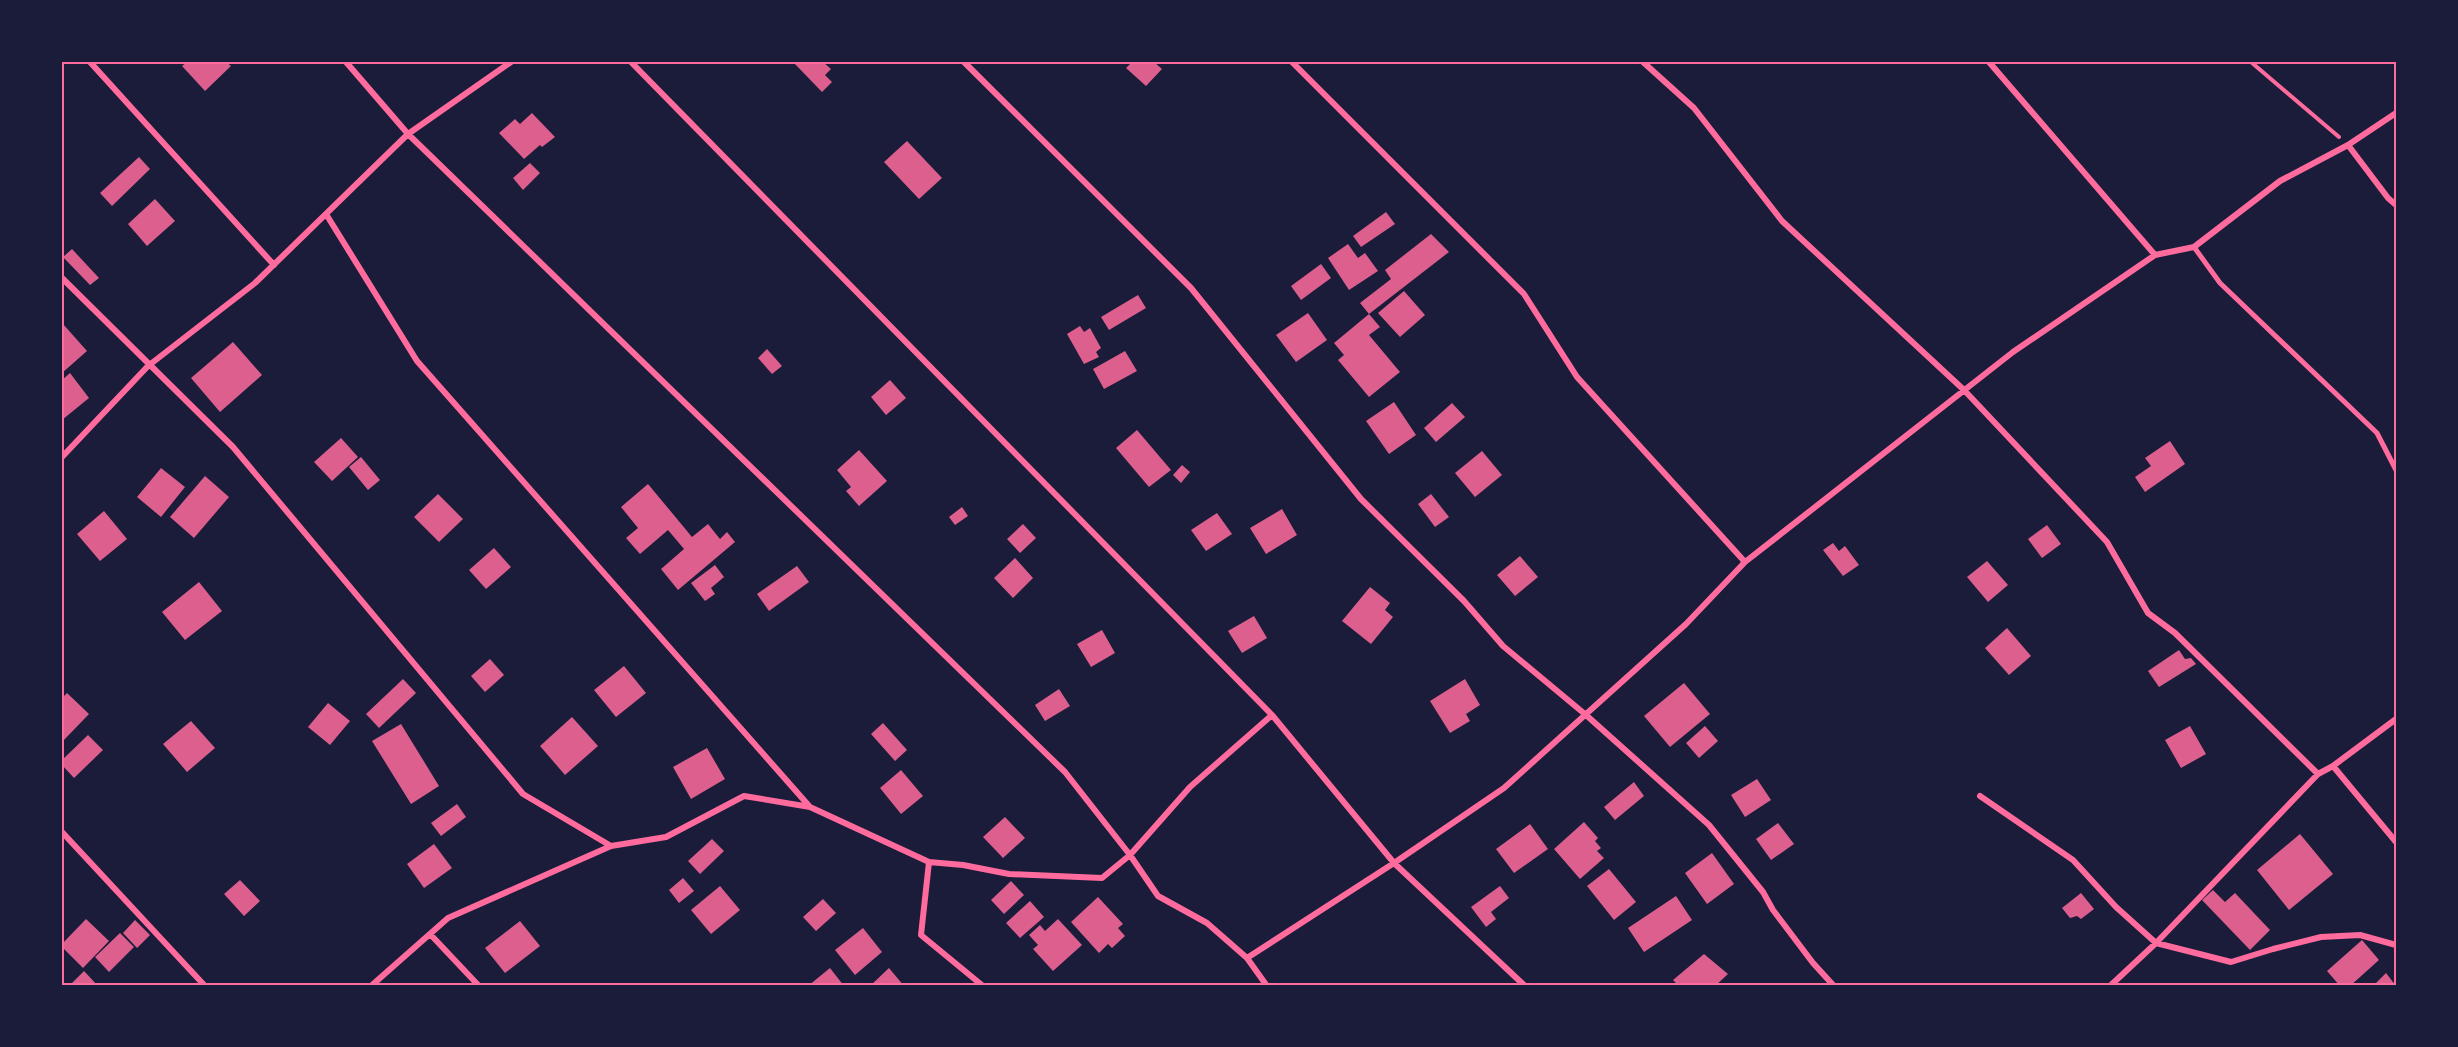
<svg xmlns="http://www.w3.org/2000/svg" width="2458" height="1047" font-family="'IBM Plex Sans',sans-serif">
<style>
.building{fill:#dd5f8e}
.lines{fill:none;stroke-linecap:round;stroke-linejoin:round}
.path{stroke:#ff6b9d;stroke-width:4}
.pedestrian{stroke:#ff6b9d;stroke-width:5}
.minor{stroke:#ff6b9d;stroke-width:6}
.neatline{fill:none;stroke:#ff6b9d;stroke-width:2}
</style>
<rect width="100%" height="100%" fill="#1b1b3a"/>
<path class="building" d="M 187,62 L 226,62 L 231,66 L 205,91 L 182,66 Z
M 796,62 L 812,63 L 823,62 L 831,69 L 825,75 L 832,82 L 822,92 L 794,63 Z
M 1132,62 L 1154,62 L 1162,69 L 1146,86 L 1126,68 Z
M 532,113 L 555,137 L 542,147 L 540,145 L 524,159 L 499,133 L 515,119 L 520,124 Z
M 907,141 L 942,178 L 919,199 L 884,162 Z
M 139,157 L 150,169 L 112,206 L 100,193 Z
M 530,163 L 540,173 L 523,190 L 513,178 Z
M 155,199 L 175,221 L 147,246 L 128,224 Z
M 1386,212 L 1395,224 L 1361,247 L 1353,236 Z
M 1431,234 L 1449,252 L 1369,314 L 1360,303 L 1391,279 L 1385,270 Z
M 1348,244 L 1358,258 L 1365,253 L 1378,271 L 1349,290 L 1328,258 Z
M 72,249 L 99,278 L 90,285 L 63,257 Z
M 1321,264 L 1331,278 L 1301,300 L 1291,286 Z
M 1404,291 L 1425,315 L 1400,337 L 1378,313 Z
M 1138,295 L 1146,308 L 1109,330 L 1101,317 Z
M 1308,313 L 1327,340 L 1296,362 L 1276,335 Z
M 1369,314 L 1380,327 L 1369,335 L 1400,372 L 1369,397 L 1338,360 L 1344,355 L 1334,343 Z
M 63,324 L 87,351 L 62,373 L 62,326 Z
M 1080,326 L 1084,332 L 1090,328 L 1101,348 L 1096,352 L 1099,357 L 1084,364 L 1067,334 Z
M 233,342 L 262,375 L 220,412 L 191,378 Z
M 767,349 L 782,366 L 772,374 L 758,358 Z
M 1125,351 L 1137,371 L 1104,389 L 1093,369 Z
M 70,373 L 89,398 L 62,420 L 62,380 Z
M 890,380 L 906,398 L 886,415 L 871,397 Z
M 1394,402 L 1416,435 L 1389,454 L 1366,421 Z
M 1452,403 L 1465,417 L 1436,442 L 1424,428 Z
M 1137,430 L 1171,470 L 1149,487 L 1116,448 Z
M 341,438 L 358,457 L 332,481 L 314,462 Z
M 2170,441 L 2185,464 L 2145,492 L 2135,477 L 2151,466 L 2145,458 Z
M 859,450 L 887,481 L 859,506 L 846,491 L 851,487 L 837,470 Z
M 1482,451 L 1502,475 L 1475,497 L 1455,473 Z
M 361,457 L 380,480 L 368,490 L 349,467 Z
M 1182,465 L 1190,472 L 1181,483 L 1173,475 Z
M 161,468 L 185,487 L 161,517 L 137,497 Z
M 205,476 L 229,497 L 194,538 L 170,517 Z
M 648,484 L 692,537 L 708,524 L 720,539 L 727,532 L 735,542 L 678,590 L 661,569 L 684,549 L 668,530 L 640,554 L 626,538 L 638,528 L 621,507 Z
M 438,494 L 463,519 L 439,542 L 414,517 Z
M 1431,494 L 1449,517 L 1435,527 L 1418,504 Z
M 962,507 L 968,516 L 955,525 L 949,517 Z
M 1282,509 L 1297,535 L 1266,554 L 1250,528 Z
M 104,511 L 127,539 L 100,561 L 77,534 Z
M 1217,513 L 1232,534 L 1206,551 L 1191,530 Z
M 1023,524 L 1036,538 L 1020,553 L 1007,539 Z
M 2047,525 L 2061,544 L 2042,558 L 2028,539 Z
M 1833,543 L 1839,551 L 1845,546 L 1859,565 L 1843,576 L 1823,550 Z
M 494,548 L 511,567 L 486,589 L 469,570 Z
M 1520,556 L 1538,577 L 1515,596 L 1497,575 Z
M 1015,558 L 1033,578 L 1013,598 L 994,578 Z
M 1987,561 L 2008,585 L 1988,602 L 1967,577 Z
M 715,565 L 724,577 L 711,588 L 715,594 L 705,601 L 691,583 Z
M 797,566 L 809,582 L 769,611 L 757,594 Z
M 199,582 L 222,611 L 185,640 L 162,612 Z
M 1370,587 L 1390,603 L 1385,610 L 1393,617 L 1371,644 L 1342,621 Z
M 1254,616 L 1267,638 L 1242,653 L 1228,631 Z
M 2007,628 L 2031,656 L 2009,675 L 1985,648 Z
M 1102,630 L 1115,653 L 1091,667 L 1077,644 Z
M 2179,650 L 2185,659 L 2191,658 L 2196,664 L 2159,687 L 2148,671 Z
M 490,659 L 504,675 L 485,692 L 471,676 Z
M 624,666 L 646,693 L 616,717 L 594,690 Z
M 403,679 L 416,693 L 379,728 L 366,714 Z
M 1465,679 L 1480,705 L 1466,714 L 1470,721 L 1450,733 L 1430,701 Z
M 1684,683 L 1710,714 L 1670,747 L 1644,716 Z
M 1059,689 L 1070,706 L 1045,721 L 1035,705 Z
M 67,693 L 89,714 L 63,741 L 62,698 Z
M 328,703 L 350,721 L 330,745 L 308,727 Z
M 572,717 L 598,746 L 565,775 L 540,746 Z
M 191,721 L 215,748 L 187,772 L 163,744 Z
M 883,723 L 907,750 L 895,761 L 871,734 Z
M 401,724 L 439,786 L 411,804 L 372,741 Z
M 1705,726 L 1718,741 L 1699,758 L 1686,743 Z
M 2190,726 L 2206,754 L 2181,768 L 2165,740 Z
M 88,735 L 103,750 L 74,778 L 62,765 L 62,760 Z
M 707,748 L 725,779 L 691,799 L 673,767 Z
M 901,770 L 923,796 L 901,814 L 880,788 Z
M 1757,779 L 1771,800 L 1745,817 L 1731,795 Z
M 1634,782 L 1644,796 L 1615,820 L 1604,807 Z
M 457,804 L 466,817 L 441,836 L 431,823 Z
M 1005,817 L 1025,838 L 1003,858 L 983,837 Z
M 1584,822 L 1598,838 L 1595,841 L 1601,848 L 1597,851 L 1604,858 L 1580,879 L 1554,849 Z
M 1778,823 L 1794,844 L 1771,860 L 1756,839 Z
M 1530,824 L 1548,849 L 1514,873 L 1496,849 Z
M 2300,834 L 2333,874 L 2289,910 L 2257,870 Z
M 712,839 L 724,851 L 700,874 L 688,861 Z
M 434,844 L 452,868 L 424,888 L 407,864 Z
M 1712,853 L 1734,884 L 1707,904 L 1685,873 Z
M 1609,869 L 1636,902 L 1614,920 L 1587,886 Z
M 683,878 L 694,891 L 679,903 L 669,890 Z
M 240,880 L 260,901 L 244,916 L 224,894 Z
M 1011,881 L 1024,895 L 1004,914 L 991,900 Z
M 720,886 L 740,910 L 711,934 L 691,910 Z
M 1500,886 L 1509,898 L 1491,912 L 1496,919 L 1486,927 L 1471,907 Z
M 2213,890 L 2225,902 L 2235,893 L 2270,930 L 2250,950 L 2202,900 Z
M 2081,893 L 2094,909 L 2081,919 L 2077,916 L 2070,918 L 2062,908 Z
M 1676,896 L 1692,920 L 1644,952 L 1628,928 Z
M 1098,897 L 1123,924 L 1118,928 L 1125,936 L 1112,948 L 1108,944 L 1099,953 L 1071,922 Z
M 823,899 L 836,913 L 816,931 L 803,917 Z
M 1030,901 L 1044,917 L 1020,938 L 1006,923 Z
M 86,919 L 109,941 L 83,968 L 62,947 L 62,944 Z
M 1058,919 L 1082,945 L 1053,971 L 1033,949 L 1038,945 L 1029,935 L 1040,925 L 1045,931 Z
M 135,920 L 150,935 L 137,948 L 123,933 Z
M 520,921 L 540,946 L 505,973 L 485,948 Z
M 863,928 L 882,952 L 855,975 L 835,950 Z
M 120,933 L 134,947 L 109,972 L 95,957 Z
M 2362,940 L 2379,960 L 2350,986 L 2340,986 L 2327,971 Z
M 1704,954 L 1728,974 L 1715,986 L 1679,986 L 1673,980 Z
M 830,968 L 844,986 L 808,986 Z
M 889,968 L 904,986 L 870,986 Z
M 84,971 L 98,986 L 69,986 Z
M 2386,973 L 2396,986 L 2373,986 Z"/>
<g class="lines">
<path class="path" d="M 2251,62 L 2339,137"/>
<path class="pedestrian" d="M 2194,247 L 2220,283 L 2377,433 L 2396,470"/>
<path class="minor" d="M 90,62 L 274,265
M 346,62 L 408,134 L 1065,772 L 1130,855 L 1158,896 L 1207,923 L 1247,958 L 1267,986
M 631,62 L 1272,715 L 1394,863 L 1504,788 L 1686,624 L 1745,562 L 2013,352 L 2155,255 L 2194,247 L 2280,181 L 2348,145 L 2396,113
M 964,62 L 1191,288 L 1361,499 L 1464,601 L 1503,646 L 1586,715 L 1709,825 L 1763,892 L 1773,910 L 1813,963 L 1834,986
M 1292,62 L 1524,294 L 1577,377 L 1745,562
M 1643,62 L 1694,108 L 1782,221 L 1964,390 L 2107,542 L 2148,613 L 2175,633 L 2318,774
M 1989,62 L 2155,255
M 2348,145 L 2388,198 L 2396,205
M 326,214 L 417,361 L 810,807
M 62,278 L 233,447 L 523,794 L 611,846
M 62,457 L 148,366 L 255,283 L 408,134 L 511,62
M 2333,766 L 2396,842
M 1980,796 L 2073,860 L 2116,907 L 2156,943 L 2231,962 L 2273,949 L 2321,937 L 2360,935 L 2396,945
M 62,832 L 205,986
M 929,862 L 963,865 L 1009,874 L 1102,878 L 1130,855 L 1190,787 L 1272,715
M 430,934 L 479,986
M 1247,958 L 1394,863 L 1525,986
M 371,986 L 448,918 L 611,846 L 666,837 L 744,796 L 810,807 L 929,862 L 921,935 L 983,986
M 2110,986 L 2156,943 L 2318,774 L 2333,766 L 2396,719"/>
</g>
<rect width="2458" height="1047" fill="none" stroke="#1b1b3a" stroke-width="126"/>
<rect x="63" y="63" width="2332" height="921" class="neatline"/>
</svg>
